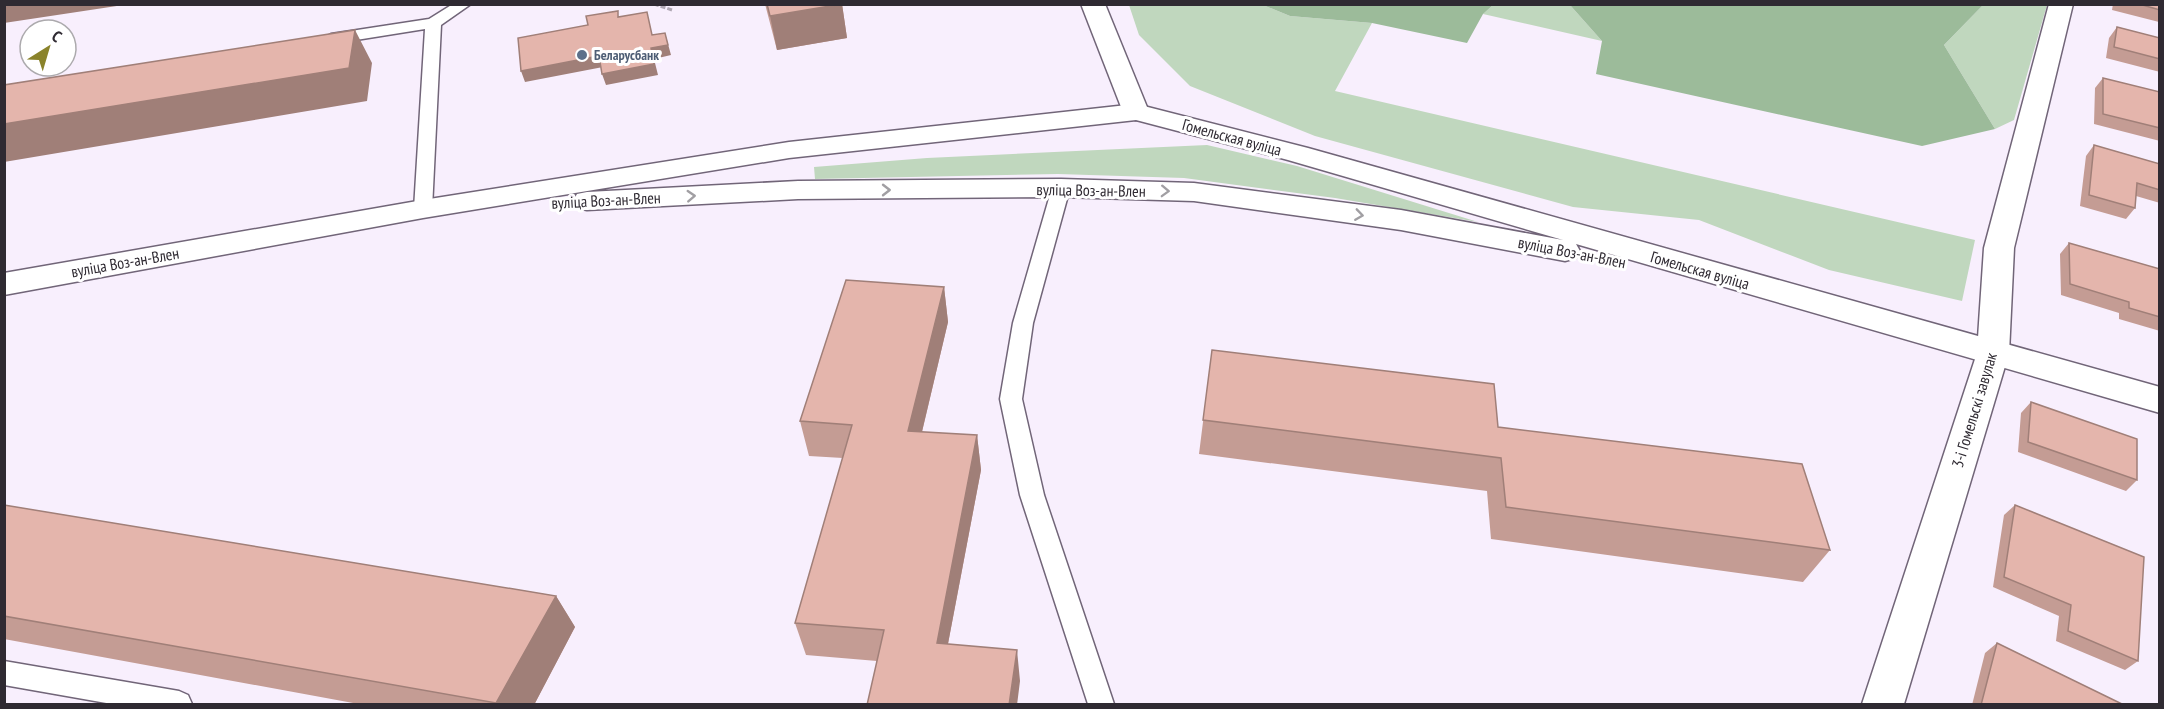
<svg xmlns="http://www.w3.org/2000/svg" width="2164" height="709" font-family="'PT Sans Narrow',sans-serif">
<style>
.green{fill:#c0d7be}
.forest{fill:#9cbb9a}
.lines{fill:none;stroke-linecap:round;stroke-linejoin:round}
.service-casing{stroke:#716578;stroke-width:3}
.minor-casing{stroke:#716578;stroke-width:3}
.tertiary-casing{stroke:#716578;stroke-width:3}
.secondary-casing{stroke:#716578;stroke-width:3}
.path{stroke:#afa7b3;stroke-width:3;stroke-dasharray:5 2;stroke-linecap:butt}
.service{fill:#fff;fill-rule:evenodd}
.minor{fill:#fff;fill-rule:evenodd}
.tertiary{fill:#fff;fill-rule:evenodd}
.secondary{fill:#fff;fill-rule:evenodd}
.wall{fill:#c49c94}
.shaded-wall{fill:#a07f78}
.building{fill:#e4b5ac;stroke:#a07f78;stroke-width:1.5}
.oneway{stroke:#a19fa3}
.service-dot{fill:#5c6f8a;stroke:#fff;stroke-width:2}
.labels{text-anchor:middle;stroke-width:6;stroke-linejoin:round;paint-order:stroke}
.far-service-label{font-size:14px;font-weight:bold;fill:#4e5e75;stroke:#fff;text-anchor:start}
.street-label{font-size:16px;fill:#2f2a32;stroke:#fff}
</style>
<rect width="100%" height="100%" fill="#f8effd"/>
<path class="green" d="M 1129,5 L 1263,5 L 1290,16 L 1372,23 L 1335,91 L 1975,240 L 1962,301 L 1829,270 L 1699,220 L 1573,207 L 1315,136 L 1190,86 L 1139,35 Z
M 1493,5 L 1570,5 L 1602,41 L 1483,14 Z
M 1983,5 L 2047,5 L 2014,120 L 1995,129 L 1944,45 Z
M 1207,145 L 1297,166 L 1478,222 L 1335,198 L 1184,178 L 1058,174 L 815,179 L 814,167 L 927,158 Z"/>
<path class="forest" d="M 1263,5 L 1493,5 L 1483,14 L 1467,43 L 1372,23 L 1290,16 Z
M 1570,5 L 1983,5 L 1944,45 L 1995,129 L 1922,146 L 1596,74 L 1602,41 Z"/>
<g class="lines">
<g class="service-casing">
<path id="service" d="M 453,4 L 471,4 L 441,25 L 432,209 L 430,213 L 416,213 L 414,209 L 425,29 L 331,44 L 323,39 L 331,34 L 429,19 Z
M 1061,182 L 1067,184 L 1070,188 L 1033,323 L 1022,399 L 1044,495 L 1114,704 L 1088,704 L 1020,495 L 1000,399 L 1013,323 L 1052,188 L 1055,184 Z
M 4,661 L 179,691 L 188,695 L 192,704 L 112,704 L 4,685 Z"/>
</g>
<g class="minor-casing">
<path id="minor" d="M 2049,4 L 2073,4 L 2014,248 L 2009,353 L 1904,704 L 1862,704 L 1977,353 L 1984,248 Z"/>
</g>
<g class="tertiary-casing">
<path id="tertiary" d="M 1081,4 L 1105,4 L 1149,112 L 1145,118 L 1136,120 L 1127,118 L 1123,112 Z"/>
</g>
<g class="secondary-casing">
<path id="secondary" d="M 1136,104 L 1308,148 L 2160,387 L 2160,413 L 1576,244 L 1580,251 L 1576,258 L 1565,261 L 1401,230 L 1194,201 L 1061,197 L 798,199 L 587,210 L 577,208 L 573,201 L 577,194 L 587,192 L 798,181 L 1061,179 L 1194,183 L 1401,210 L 1563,240 L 1288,160 L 1136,120 L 789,158 L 423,218 L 4,295 L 4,273 L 423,200 L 789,142 Z"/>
</g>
<path class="path" d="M 654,4 L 672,10"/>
<use href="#service" class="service"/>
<use href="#minor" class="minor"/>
<use href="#tertiary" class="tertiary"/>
<use href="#secondary" class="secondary"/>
</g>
<path class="wall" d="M 765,4 L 842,4 L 847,38 L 777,50 Z
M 2113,4 L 2160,4 L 2160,21 L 2159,22 L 2112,10 Z
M 2117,27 L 2160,38 L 2160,72 L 2106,58 L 2109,38 Z
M 2103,78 L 2160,92 L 2160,141 L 2094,124 L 2095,88 Z
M 2094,145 L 2160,164 L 2160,203 L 2136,196 L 2135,208 L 2126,219 L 2080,206 L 2086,156 Z
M 2069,243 L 2160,269 L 2160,331 L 2119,319 L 2119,313 L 2061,295 L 2060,254 Z
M 944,287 L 948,322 L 922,432 L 977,435 L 981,470 L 948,644 L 1020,681 L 877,661 L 806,655 L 795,623 L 843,458 L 809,456 L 800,421 Z
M 1212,350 L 1498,427 L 1830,550 L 1803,582 L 1491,539 L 1487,491 L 1199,454 Z
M 2031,402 L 2137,480 L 2126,491 L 2018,452 L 2021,413 Z
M 4,505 L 556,596 L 575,627 L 534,705 L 364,705 L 4,639 Z
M 2015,505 L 2138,661 L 2125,670 L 2056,641 L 2059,616 L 1993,587 L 2004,515 Z
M 1997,643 L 2124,705 L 1972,705 L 1985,653 Z"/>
<path class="shaded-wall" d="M 4,4 L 130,4 L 4,23 Z
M 842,4 L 847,38 L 777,50 L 770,16 Z
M 355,30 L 372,63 L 367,101 L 4,162 L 4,124 Z
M 665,33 L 671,55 L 654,59 L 658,75 L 606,85 L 602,74 L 651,48 Z
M 599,56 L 603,67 L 525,82 L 521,71 Z
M 944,287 L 948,322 L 914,465 L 908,431 Z
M 977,435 L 981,470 L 942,675 L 937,643 Z
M 556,596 L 575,627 L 534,705 L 496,705 L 496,703 Z
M 1017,650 L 1020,681 L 1017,705 L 1009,705 Z"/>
<path class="building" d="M 767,4 L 842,4 L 770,16 Z
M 2139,4 L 2160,4 L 2160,10 Z
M 618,11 L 618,17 L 647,12 L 652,35 L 665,33 L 668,45 L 651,48 L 654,64 L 602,74 L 599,56 L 521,71 L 518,38 L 588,25 L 586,16 Z
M 2117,27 L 2160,38 L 2160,59 L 2114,47 Z
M 355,30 L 349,68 L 4,124 L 4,85 Z
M 2103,78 L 2160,92 L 2160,128 L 2103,114 Z
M 2094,145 L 2160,164 L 2160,190 L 2137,183 L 2135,208 L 2089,195 Z
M 2069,243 L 2160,269 L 2160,317 L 2129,308 L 2129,302 L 2070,284 Z
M 846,280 L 944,287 L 908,431 L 977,435 L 937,643 L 1017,650 L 1009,705 L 867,705 L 884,630 L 795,623 L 852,425 L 800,421 Z
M 1212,350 L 1494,384 L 1498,427 L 1802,464 L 1830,550 L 1506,507 L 1501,458 L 1203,420 Z
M 2031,402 L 2137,439 L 2137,480 L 2028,442 Z
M 4,505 L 556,596 L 496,703 L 4,616 Z
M 2015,505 L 2144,557 L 2138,661 L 2068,631 L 2071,605 L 2004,577 Z
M 1997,643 L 2124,705 L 1981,705 Z"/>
<defs><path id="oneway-chevron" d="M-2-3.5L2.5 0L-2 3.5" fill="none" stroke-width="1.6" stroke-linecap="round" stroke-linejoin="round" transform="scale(1.5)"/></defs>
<g class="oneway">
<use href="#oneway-chevron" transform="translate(886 190)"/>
<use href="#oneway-chevron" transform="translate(1165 191) rotate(2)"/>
<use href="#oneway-chevron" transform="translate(691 196) rotate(-3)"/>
<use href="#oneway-chevron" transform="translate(1359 215) rotate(8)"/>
</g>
<circle class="service-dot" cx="582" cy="55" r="6"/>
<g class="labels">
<g class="far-service-label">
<text x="594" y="60">Беларусбанк</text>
</g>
<g class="street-label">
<text transform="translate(1232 137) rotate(15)" y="6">Гомельская вуліца</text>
<text transform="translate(1091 190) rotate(1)" y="6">вуліца Воз-ан-Влен</text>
<text transform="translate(606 200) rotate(-3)" y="6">вуліца Воз-ан-Влен</text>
<text transform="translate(1572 252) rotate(11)" y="6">вуліца Воз-ан-Влен</text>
<text transform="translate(125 262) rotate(-10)" y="6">вуліца Воз-ан-Влен</text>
<text transform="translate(1700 270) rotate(16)" y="6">Гомельская вуліца</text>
<text transform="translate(1974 410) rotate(-73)" y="6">3-і Гомельскі завулак</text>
</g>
</g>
<rect width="2164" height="709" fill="none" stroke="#2f2a32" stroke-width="12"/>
<g transform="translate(48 48) rotate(37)"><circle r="28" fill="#ffffff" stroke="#acaaad" stroke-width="1.5"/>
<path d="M0-4.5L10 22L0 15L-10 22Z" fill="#8a832b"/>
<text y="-9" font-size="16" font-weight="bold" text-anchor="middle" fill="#2f2a32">С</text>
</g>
</svg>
